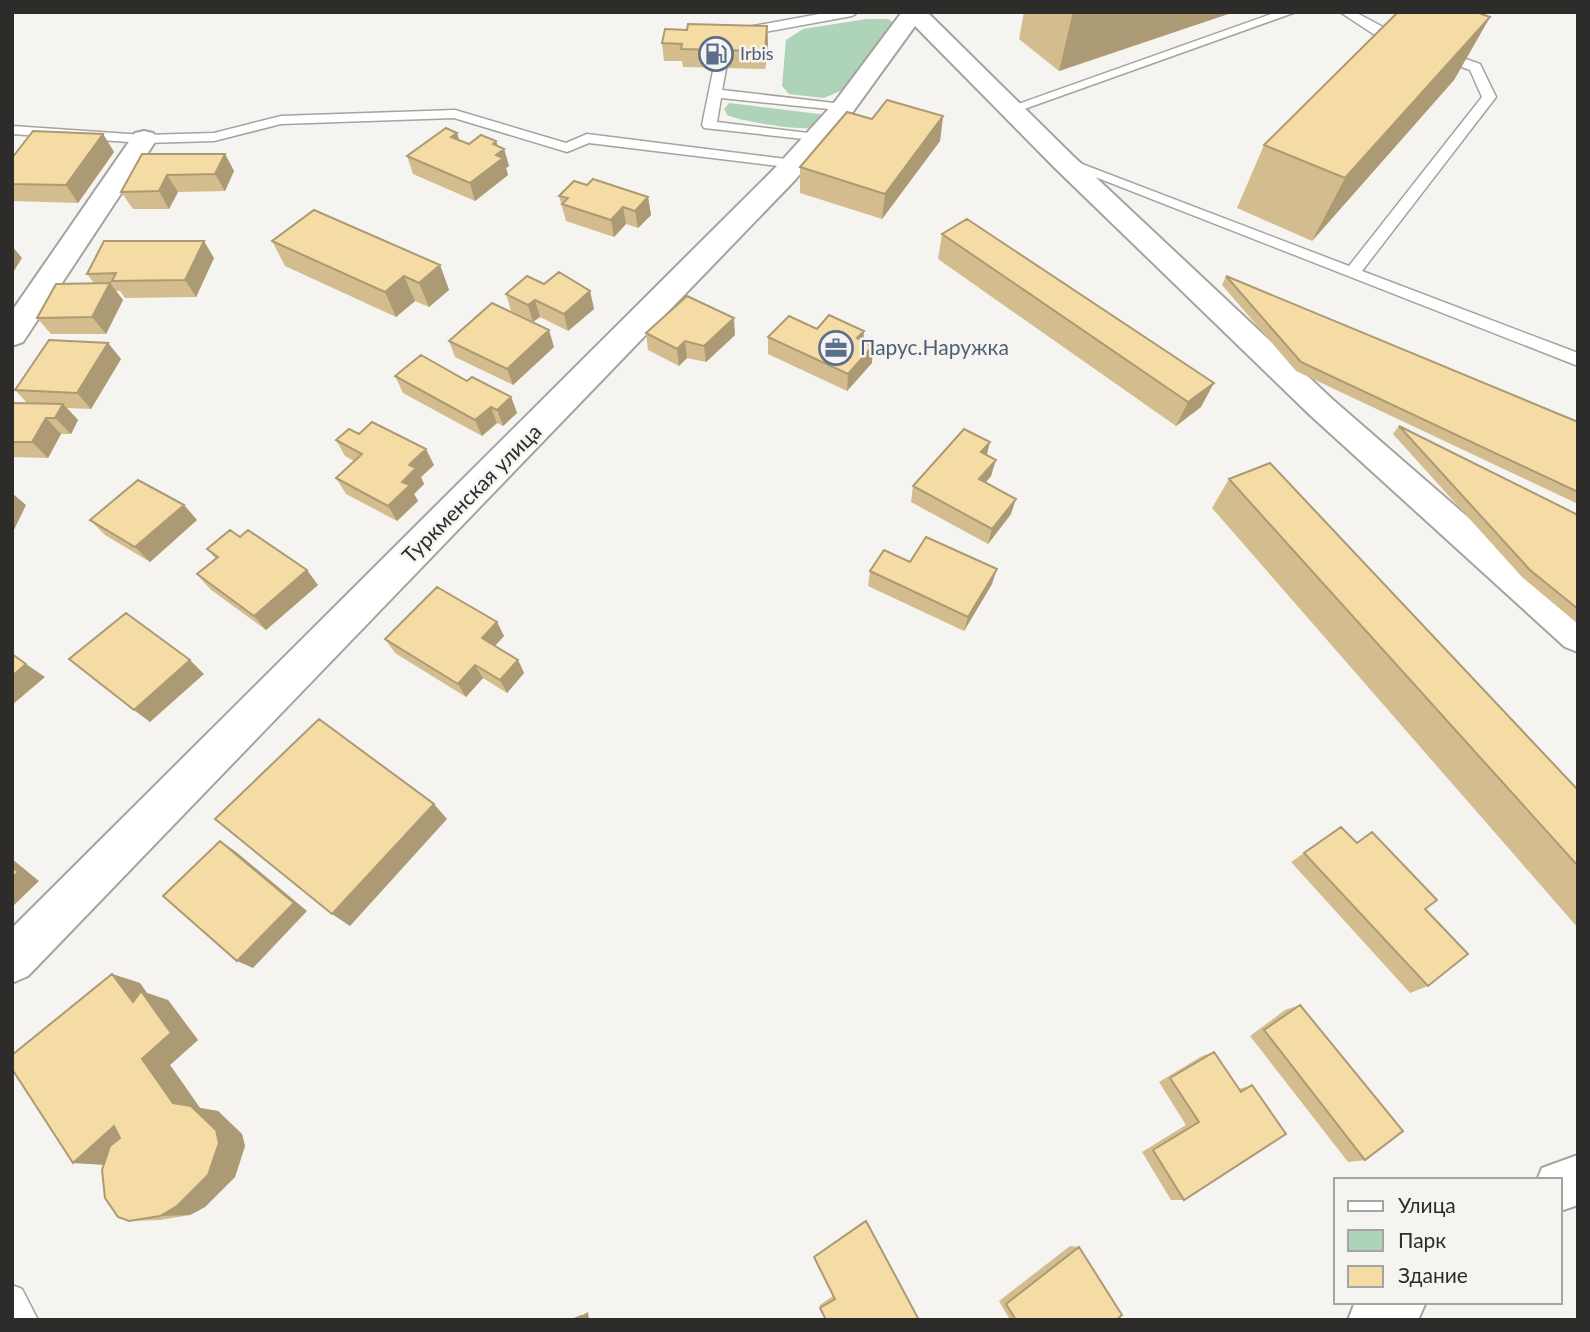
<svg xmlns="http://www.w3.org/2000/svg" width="1590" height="1332" font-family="Lato,sans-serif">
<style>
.green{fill:#add3b8}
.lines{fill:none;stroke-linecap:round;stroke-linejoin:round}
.lane-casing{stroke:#a5a39f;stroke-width:3}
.street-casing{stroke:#a5a39f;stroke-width:4}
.lane{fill:#fff;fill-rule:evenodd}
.street{fill:#fff;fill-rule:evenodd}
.wall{fill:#d3bd8e}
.shaded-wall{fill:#ac9a74}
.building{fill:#f5dca5;stroke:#ac9a74;stroke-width:2}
.labels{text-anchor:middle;stroke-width:5;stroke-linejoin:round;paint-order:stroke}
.far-service-label{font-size:18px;fill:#4e5e75;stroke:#f6f4f0;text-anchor:start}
.service-label{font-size:21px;fill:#4e5e75;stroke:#f6f4f0;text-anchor:start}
.street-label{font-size:21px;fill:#2d2c2b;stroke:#f6f4f0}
</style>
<rect width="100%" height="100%" fill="#f6f4f0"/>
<path class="green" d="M 867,19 L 888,19 L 897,25 L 852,86 L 824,98 L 789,94 L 782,86 L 786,40 L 803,29 Z
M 729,103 L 827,115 C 823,119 820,125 815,127 C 803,132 740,121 727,115 L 724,109 Z"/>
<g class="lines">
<g class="lane-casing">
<path id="lane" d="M 830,12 L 858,12 L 852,16 L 732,38 L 722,90 L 843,104 L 850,108 L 848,111 L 721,98 L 717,122 L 817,134 L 824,138 L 822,141 L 704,128 L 702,125 L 721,32 Z
M 1277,12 L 1296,12 L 1016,112 L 1006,112 L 1004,109 Z
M 1340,12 L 1355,12 L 1409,41 L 1403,45 L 1378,37 Z
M 1437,49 L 1480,64 L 1496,97 L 1362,271 L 1578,353 L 1578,366 L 1057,162 L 1059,159 L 1069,159 L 1349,266 L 1482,97 L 1470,70 L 1432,56 L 1430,53 Z
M 455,110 L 566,143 L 587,134 L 794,160 L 801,164 L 794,168 L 589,143 L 567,152 L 454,118 L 281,124 L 214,141 L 144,143 L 12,134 L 12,126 L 144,135 L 214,133 L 281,116 Z
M 12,1285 L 22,1289 L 38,1320 L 12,1320 Z"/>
</g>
<g class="street-casing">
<path id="street" d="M 902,12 L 927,12 L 1073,156 L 1332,399 L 1578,613 L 1578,652 L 1565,647 L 1310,415 L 1055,168 L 915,26 L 852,113 L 795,180 L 28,976 L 12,983 L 12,928 L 775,168 L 834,103 Z
M 144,131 L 153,133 L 157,139 L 23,342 L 12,346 L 12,311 L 135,133 Z
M 1578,1155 L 1578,1205 L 1560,1211 L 1560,1180 L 1537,1180 L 1542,1168 Z
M 1355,1302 L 1426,1302 L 1418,1320 L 1348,1320 Z"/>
</g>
<use href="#lane" class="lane"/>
<use href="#street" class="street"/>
</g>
<path class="wall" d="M 1024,12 L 1234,12 L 1059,71 L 1019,39 Z
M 1490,17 L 1454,80 L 1312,241 L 1237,208 L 1264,145 Z
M 767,26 L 768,43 L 765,69 L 683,67 L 682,61 L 664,61 L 662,43 L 687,30 Z
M 943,116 L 940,141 L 882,219 L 800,193 L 800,167 L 872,119 Z
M 457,133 L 459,140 L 469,144 L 498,146 L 504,149 L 509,166 L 506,168 L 508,175 L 475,201 L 413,174 L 407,156 Z
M 103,134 L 114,152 L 78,203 L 12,201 L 12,153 L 14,156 Z
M 225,154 L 234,171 L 225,191 L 178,192 L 169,209 L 133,209 L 121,192 Z
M 587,185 L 648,197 L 651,215 L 638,228 L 626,224 L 614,237 L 566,221 L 559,196 Z
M 942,234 L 1201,407 L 1176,426 L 938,259 Z
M 272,241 L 440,265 L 449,290 L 429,307 L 415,301 L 396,317 L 285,266 Z
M 214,258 L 196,297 L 125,298 L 120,291 L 116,291 L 123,300 L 106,334 L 51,334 L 37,318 L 94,283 L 87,274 Z
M 1226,276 L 1578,422 L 1578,504 L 1296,371 L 1222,285 Z
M 544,284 L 590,291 L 594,309 L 568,331 L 540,317 L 533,322 L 554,347 L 513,385 L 455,357 L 449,341 L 532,321 L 511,311 L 506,294 Z
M 817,329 L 863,341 L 872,363 L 847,391 L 768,354 L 768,337 Z
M 646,333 L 735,335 L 706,362 L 687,358 L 679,366 L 648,350 Z
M 108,343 L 121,359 L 91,409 L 67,408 L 78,420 L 71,434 L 61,434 L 48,458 L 12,457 L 12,403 L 28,404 L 15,390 Z
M 395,376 L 467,381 L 511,397 L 517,413 L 503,426 L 497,423 L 482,436 L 403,393 Z
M 1399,426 L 1578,515 L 1578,624 L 1522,577 L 1393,434 Z
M 359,434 L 434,465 L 421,477 L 424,484 L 414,494 L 418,501 L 397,521 L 346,494 L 336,478 L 354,461 L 345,456 L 336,440 Z
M 987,455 L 991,476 L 985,483 L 1011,514 L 988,544 L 911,502 L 913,486 Z
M 1229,479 L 1578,790 L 1578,928 L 1212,508 Z
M 184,505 L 197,520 L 150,562 L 105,535 L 90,520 Z
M 240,537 L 318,585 L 266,630 L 210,589 L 197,574 L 216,559 L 207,549 Z
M 910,562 L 992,584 L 964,631 L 868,586 L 870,571 Z
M 497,622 L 504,636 L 495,646 L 518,660 L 524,673 L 507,693 L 483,678 L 466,697 L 395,653 L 385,639 Z
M 1341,827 L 1425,909 L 1428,986 L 1410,993 L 1291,862 Z
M 112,974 L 140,983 L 147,993 L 168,1000 L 198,1040 L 170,1065 L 200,1108 L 218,1111 L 242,1134 L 245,1146 L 235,1177 L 205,1207 L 190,1215 L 160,1220 L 129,1221 L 104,1165 Z
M 1300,1005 L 1365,1160 L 1348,1162 L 1250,1036 L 1285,1010 Z
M 1214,1052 L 1239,1089 L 1252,1085 L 1184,1200 L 1171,1200 L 1142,1152 L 1186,1125 L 1159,1082 L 1202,1056 Z
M 864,1221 L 866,1221 L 919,1320 L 820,1308 L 820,1305 L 833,1296 L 814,1256 Z
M 1070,1246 L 1079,1247 L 1116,1320 L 1010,1320 L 999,1301 Z"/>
<path class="shaded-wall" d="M 1073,12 L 1234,12 L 1059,71 Z
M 1490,17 L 1454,80 L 1312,241 L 1345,178 Z
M 767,26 L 768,43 L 765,69 L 765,51 Z
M 943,116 L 940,141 L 882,219 L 885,194 Z
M 457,133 L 462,150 L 451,137 Z
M 103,134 L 114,152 L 78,203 L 66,185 Z
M 496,141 L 500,152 L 504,149 L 509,166 L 506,168 L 508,175 L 475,201 L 470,183 L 493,144 Z
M 225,154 L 234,171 L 225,191 L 215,174 Z
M 167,175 L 178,192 L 169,209 L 159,191 Z
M 648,197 L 651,215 L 638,228 L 635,211 Z
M 623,207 L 626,224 L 614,237 L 611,220 Z
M 204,241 L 214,258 L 196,297 L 185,280 Z
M 12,246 L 22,258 L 12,274 Z
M 440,265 L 449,290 L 429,307 L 419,283 Z
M 404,276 L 415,301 L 396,317 L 385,292 Z
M 110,283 L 123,300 L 106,334 L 92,317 Z
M 590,291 L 594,309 L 568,331 L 564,314 Z
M 535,300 L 540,317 L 533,322 L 528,305 Z
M 734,318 L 735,335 L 706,362 L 704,346 Z
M 549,330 L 554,347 L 513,385 L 507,369 Z
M 864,331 L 863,347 L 857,338 Z
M 685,341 L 687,358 L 679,366 L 677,349 Z
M 108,343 L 121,359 L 91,409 L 77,393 Z
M 873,346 L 872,363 L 847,391 L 848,374 Z
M 1214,383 L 1201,407 L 1176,426 L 1188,402 Z
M 511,397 L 517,413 L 503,426 L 497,410 Z
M 63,404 L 78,420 L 71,434 L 55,418 Z
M 491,407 L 497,423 L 482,436 L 475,420 Z
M 46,418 L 61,434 L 48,458 L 32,442 Z
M 990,442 L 986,458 L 981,452 Z
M 426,449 L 434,465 L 421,477 L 424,484 L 414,494 L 418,501 L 397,521 L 388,506 L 402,482 L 409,465 Z
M 996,460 L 991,476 L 975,495 L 979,479 Z
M 12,493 L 26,505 L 12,534 Z
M 1016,499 L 1011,514 L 988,544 L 992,529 Z
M 184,505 L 197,520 L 150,562 L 135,547 Z
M 997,569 L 992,584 L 964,631 L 968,617 Z
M 307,570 L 318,585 L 266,630 L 254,616 Z
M 497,622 L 504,636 L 490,651 L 482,638 Z
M 190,660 L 204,674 L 150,722 L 134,710 Z
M 518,660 L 524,673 L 507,693 L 500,680 Z
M 26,664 L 45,677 L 12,705 L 12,676 Z
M 475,665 L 483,678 L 466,697 L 458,684 Z
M 434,804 L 447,819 L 350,926 L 332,914 Z
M 220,841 L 235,851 L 307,911 L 253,968 L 237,961 Z
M 12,859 L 39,881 L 12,907 Z
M 112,974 L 140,983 L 147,993 L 168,1000 L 198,1040 L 170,1065 L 200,1108 L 218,1111 L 242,1134 L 245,1146 L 235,1177 L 205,1207 L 190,1215 L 160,1216 L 173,1103 L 142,1059 L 133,1002 Z
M 114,1126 L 144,1130 L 105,1165 L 73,1163 Z
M 588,1312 L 589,1320 L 581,1320 L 581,1316 Z"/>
<path class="building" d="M 1398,12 L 1476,12 L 1490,17 L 1345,178 L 1264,145 Z
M 688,24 L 767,26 L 765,51 L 681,49 L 682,44 L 662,43 L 665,29 L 687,30 Z
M 887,100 L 943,116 L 885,194 L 800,167 L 847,112 L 872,119 Z
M 446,128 L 457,133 L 451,137 L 469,144 L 481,135 L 496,141 L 493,144 L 504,149 L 496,155 L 503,158 L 470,183 L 407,156 Z
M 33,131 L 103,134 L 66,185 L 12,184 L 12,158 Z
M 142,154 L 225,154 L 215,174 L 167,175 L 159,191 L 121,192 Z
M 593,179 L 648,197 L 635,211 L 623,207 L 611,220 L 562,204 L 568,198 L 559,196 L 574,181 L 587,185 Z
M 314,210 L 440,265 L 419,283 L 404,276 L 385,292 L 272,241 Z
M 967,219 L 1214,383 L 1188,402 L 942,234 Z
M 104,241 L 204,241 L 185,280 L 112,281 L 116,273 L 87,274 Z
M 559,272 L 590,291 L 564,314 L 535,300 L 528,305 L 506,294 L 527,276 L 544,284 Z
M 1226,276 L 1578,422 L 1578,492 L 1301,362 Z
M 110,283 L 92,317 L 37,318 L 56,284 Z
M 687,296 L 734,318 L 704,346 L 685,341 L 677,349 L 646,333 Z
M 492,303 L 549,330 L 507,369 L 449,341 Z
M 829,315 L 864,331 L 857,338 L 873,346 L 848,374 L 768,337 L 789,316 L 817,329 Z
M 49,340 L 108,343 L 77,393 L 15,390 Z
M 421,355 L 467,381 L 472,377 L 511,397 L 497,410 L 491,407 L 475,420 L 395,376 Z
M 12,403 L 63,404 L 55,418 L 46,418 L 32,442 L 12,442 Z
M 372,422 L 426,449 L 409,465 L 416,468 L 402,482 L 410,485 L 388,506 L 336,478 L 362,454 L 336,440 L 349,429 L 359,434 Z
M 1399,426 L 1578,515 L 1578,609 L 1530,570 Z
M 964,429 L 990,442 L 981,452 L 996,460 L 979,479 L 1016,499 L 992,529 L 913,486 Z
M 1270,463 L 1578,790 L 1578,866 L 1229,479 Z
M 138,480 L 184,505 L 135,547 L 90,520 Z
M 230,530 L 240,537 L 248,530 L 307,570 L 254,616 L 197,574 L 218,557 L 207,549 Z
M 926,537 L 997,569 L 968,617 L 870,571 L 884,550 L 910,562 Z
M 437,587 L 497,622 L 482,638 L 518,660 L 500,680 L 475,665 L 458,684 L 385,639 Z
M 126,613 L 190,660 L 134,710 L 69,659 Z
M 12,654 L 26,664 L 12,676 Z
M 319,719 L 434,804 L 332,914 L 215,819 Z
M 1341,827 L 1357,843 L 1372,832 L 1437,900 L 1425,909 L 1468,954 L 1428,986 L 1304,853 Z
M 220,841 L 294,903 L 237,961 L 163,896 Z
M 12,867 L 18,872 L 12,878 Z
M 112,974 L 133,1002 L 141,991 L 171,1033 L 142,1059 L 173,1103 L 191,1106 L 216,1130 L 219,1143 L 208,1175 L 177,1206 L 160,1216 L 129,1221 L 118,1217 L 105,1198 L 102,1170 L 110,1146 L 120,1138 L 114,1126 L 73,1163 L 12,1069 L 12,1055 Z
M 1300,1005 L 1403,1131 L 1365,1160 L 1264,1030 Z
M 1214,1052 L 1241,1092 L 1252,1085 L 1286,1134 L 1184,1200 L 1153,1150 L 1199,1122 L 1170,1078 Z
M 866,1221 L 919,1320 L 826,1320 L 820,1308 L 835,1299 L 814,1257 Z
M 1079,1247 L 1122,1315 L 1116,1320 L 1016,1320 L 1006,1304 Z
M 581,1316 L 581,1320 L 572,1320 Z"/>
<defs>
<g id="fuel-ring" transform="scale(1.75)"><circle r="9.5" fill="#f6f4f0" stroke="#5c6f8a" stroke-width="1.5"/><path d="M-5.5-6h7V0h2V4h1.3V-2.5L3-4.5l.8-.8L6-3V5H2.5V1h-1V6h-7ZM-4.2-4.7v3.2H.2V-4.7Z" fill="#5c6f8a"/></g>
<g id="office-ring" transform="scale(1.75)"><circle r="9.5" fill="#f6f4f0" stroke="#5c6f8a" stroke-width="1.5"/><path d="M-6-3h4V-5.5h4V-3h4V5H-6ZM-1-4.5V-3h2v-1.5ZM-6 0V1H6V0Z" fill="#5c6f8a"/></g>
</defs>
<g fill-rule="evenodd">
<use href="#fuel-ring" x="716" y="54"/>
<use href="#office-ring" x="836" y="348"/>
</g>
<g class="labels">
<g class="far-service-label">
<text x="740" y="60">Irbis</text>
</g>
<g class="service-label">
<text x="860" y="355">Парус.Наружка</text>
</g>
<g class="street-label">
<text transform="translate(472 494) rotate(-45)" y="7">Туркменская улица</text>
</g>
</g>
<rect width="1590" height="1332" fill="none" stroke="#2d2c2b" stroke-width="28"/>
<rect x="1334" y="1178" width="228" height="126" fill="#f6f4f0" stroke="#a6a4a1" stroke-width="2"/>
<rect x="1348" y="1201" width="35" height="10" fill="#ffffff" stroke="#a6a4a1" stroke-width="2"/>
<text x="1398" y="1213" font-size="21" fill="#2d2c2b">Улица</text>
<rect x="1348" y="1230" width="35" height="21" fill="#add3b8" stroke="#a6a4a1" stroke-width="2"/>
<text x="1398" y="1248" font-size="21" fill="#2d2c2b">Парк</text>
<rect x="1348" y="1266" width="35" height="21" fill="#f5dca5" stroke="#a6a4a1" stroke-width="2"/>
<text x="1398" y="1283" font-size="21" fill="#2d2c2b">Здание</text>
</svg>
